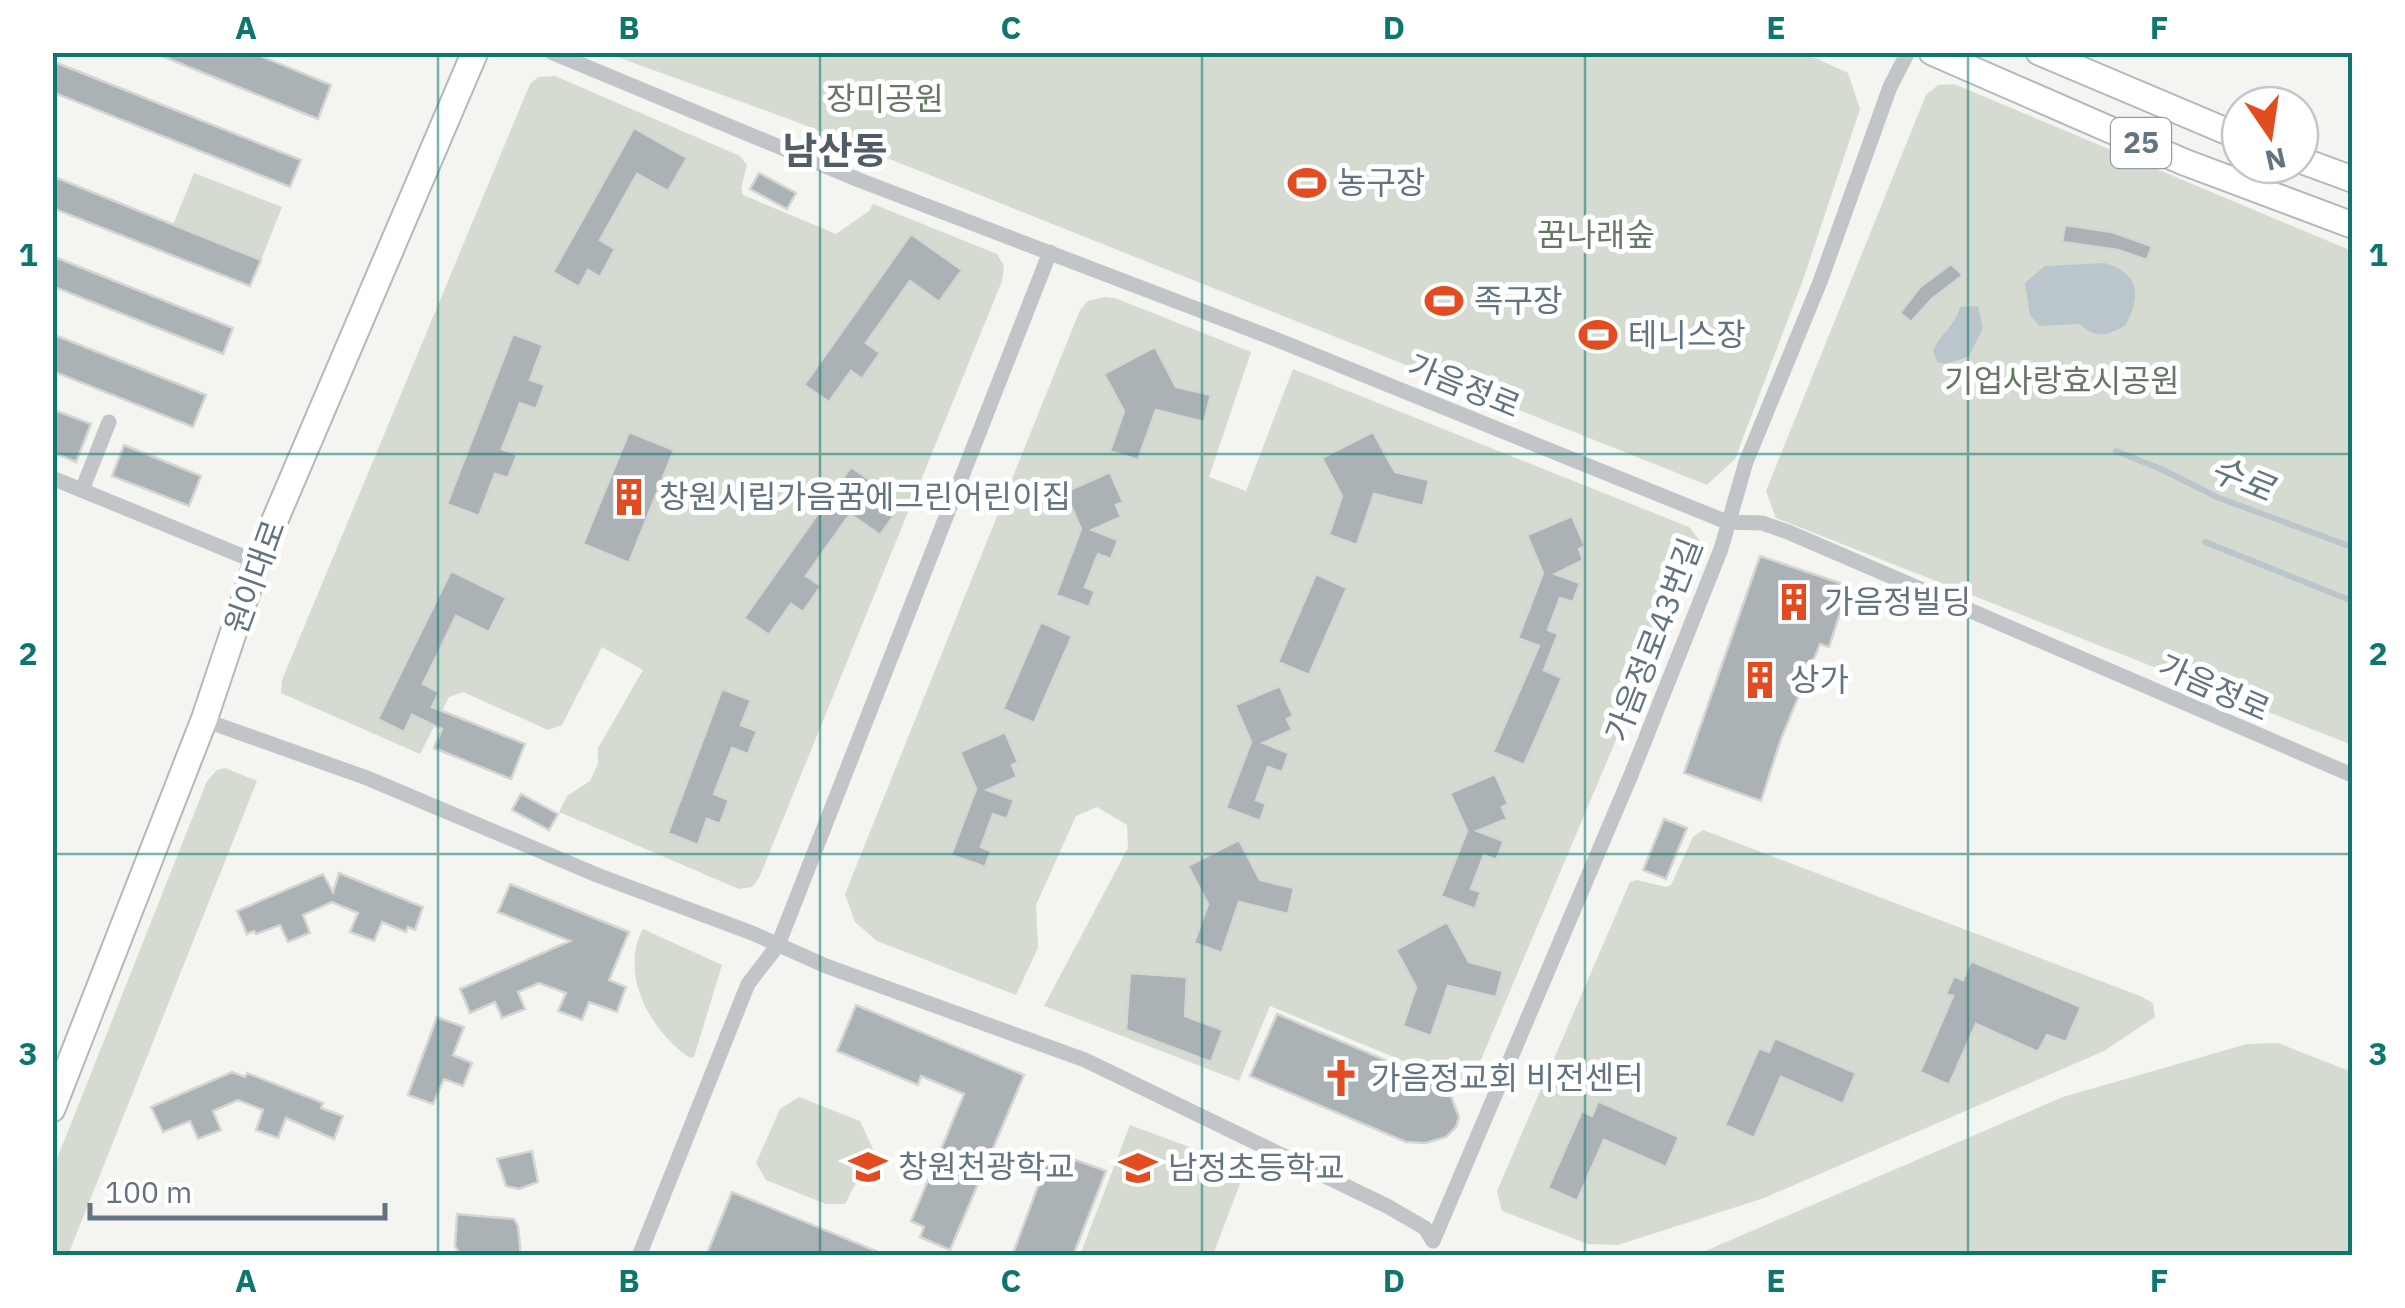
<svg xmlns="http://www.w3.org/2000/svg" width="2405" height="1308" font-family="'IBM Plex Sans','Noto Sans KR',sans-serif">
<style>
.green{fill:#d5dbd1}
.water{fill:#bac6cb}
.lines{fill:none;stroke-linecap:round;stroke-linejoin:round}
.stream{stroke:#bac6cb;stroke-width:6}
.building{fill:#aab2b6;stroke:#d5d5d3;stroke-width:2.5}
.primary-casing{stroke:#b4b8bc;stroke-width:29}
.minor{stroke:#c1c5c8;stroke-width:15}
.primary{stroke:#fff;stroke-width:25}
.grid{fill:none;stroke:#0f766e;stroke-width:2.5;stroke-opacity:0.55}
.labels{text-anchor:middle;stroke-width:10;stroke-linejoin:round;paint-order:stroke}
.shield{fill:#fff;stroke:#929ea7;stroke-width:2.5}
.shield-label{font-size:30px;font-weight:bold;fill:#637481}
.park-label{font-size:32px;fill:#667862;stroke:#fff}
.poi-label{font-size:32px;fill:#637481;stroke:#fff;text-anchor:start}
.street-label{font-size:32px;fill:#637481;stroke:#fff}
.water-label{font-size:35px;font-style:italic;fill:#5f777f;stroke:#fff}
.quarter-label{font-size:38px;font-weight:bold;fill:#515d66;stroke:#fff}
.neatline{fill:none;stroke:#0f766e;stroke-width:4}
.grid-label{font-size:32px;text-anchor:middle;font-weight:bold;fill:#0f766e}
</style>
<rect width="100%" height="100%" fill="#f4f4f0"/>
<path class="green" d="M 1802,52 L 1848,73 L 1860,109 L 1803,280 L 1735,459 L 1707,485 L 789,119 L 606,53 Z
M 555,76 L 740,156 L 747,165 L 741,189 L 743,195 L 836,234 L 869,211 L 873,204 L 997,254 L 1004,266 L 1002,281 L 759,878 L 752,887 L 739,889 L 559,812 L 567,796 L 590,781 L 598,764 L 598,748 L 643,670 L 602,647 L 562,725 L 548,730 L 463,692 L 449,697 L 420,754 L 281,693 L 282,680 L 530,84 L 538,77 Z
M 1954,84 L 2352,251 L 2352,745 L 1776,518 L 1766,491 L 1926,95 L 1938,85 Z
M 194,173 L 282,207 L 261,260 L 173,225 Z
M 1104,297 L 1115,298 L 1251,352 L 1209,477 L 1246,491 L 1293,369 L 1689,527 L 1700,541 L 1469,1088 L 1270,1006 L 1239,1081 L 1044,1006 L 1128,848 L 1127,825 L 1097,807 L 1076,816 L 1036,905 L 1038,948 L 1016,995 L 877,941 L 855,922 L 845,894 L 1080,310 L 1088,301 Z
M 225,768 L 257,781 L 68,1255 L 53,1255 L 53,1169 L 207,781 L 217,770 Z
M 1703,830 L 2140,996 L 2153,1003 L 2155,1017 L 2104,1051 L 1764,1198 L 1618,1245 L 1588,1244 L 1502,1211 L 1497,1191 L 1630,882 L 1637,880 L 1666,887 L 1671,885 L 1693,837 Z
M 643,929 L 722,965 L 694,1057 L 690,1058 C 652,1033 618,974 643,929 Z
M 2278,1043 L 2352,1072 L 2352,1255 L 1696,1255 L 2063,1097 L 2247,1044 Z
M 799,1097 L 860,1121 L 873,1149 L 845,1204 L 826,1204 L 766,1180 L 756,1163 L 780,1109 Z
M 1130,1125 L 1246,1168 L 1213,1255 L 1080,1255 Z"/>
<path class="water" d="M 2104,263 C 2139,272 2142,296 2125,326 C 2107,335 2096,340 2080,324 L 2040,326 L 2030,316 L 2025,283 L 2045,266 Z
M 1978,306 L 1983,328 L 1969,356 L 1947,364 L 1937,362 L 1933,351 C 1940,334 1955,326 1960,307 Z"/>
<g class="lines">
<path class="stream" d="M 2116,451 L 2161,469 L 2219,498 L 2352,547
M 2205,542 L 2352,601"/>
</g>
<path class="building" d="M 251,52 L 331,85 L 318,119 L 154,53 Z
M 52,61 L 301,160 L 290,187 L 52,92 Z
M 634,128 L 687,158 L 668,191 L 637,174 L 600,240 L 615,249 L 600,277 L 588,270 L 579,287 L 553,272 Z
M 759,173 L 796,193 L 787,209 L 750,189 Z
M 52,176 L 261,260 L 250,286 L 52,208 Z
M 2065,225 L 2112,232 L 2152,246 L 2147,260 L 2118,250 L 2062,242 Z
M 911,234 L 962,270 L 939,302 L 910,281 L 866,343 L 880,353 L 862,379 L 851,371 L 829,402 L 804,385 Z
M 52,256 L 233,328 L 223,354 L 52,286 Z
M 1951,264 L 1963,275 L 1932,299 L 1911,322 L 1900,313 L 1920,287 Z
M 52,334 L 206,395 L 193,427 L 52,371 Z
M 513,334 L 543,345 L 530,380 L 545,385 L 536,409 L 520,403 L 502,449 L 517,455 L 508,478 L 495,474 L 479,516 L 447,504 Z
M 1155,347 L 1176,387 L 1211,395 L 1204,422 L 1156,410 L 1138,460 L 1110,451 L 1124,411 L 1104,374 Z
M 52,409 L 91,424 L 76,462 L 52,452 Z
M 629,432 L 674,450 L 629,563 L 583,544 Z
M 1373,432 L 1395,472 L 1429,480 L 1423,506 L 1374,494 L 1357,545 L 1329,535 L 1342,496 L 1322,458 Z
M 124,445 L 201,476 L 189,506 L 112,476 Z
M 851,467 L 903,503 L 880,535 L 850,514 L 806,576 L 821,586 L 803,612 L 791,604 L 769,635 L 744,618 Z
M 1110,472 L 1123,502 L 1116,505 L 1121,517 L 1092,530 L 1118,540 L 1111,559 L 1098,554 L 1085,587 L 1095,591 L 1089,607 L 1056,595 L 1081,529 L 1065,492 Z
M 1572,516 L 1585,546 L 1579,549 L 1583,560 L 1555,574 L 1580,583 L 1573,602 L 1560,598 L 1548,630 L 1558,634 L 1544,670 L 1562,678 L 1524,765 L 1493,752 L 1539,646 L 1518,638 L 1543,573 L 1527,535 Z
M 1760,556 L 1849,586 L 1829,647 L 1820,644 L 1781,739 L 1761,801 L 1684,773 Z
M 451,571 L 506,598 L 489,632 L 456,616 L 423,684 L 439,692 L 432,707 L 525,744 L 511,779 L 434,748 L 442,729 L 412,715 L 404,732 L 378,719 Z
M 1316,574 L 1347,588 L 1309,675 L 1278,662 Z
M 1041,622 L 1072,636 L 1034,723 L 1003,709 Z
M 1280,686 L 1293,716 L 1287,719 L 1292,730 L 1263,743 L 1289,753 L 1282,772 L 1268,767 L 1256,800 L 1266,804 L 1260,821 L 1226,808 L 1251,742 L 1235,705 Z
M 722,689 L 751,700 L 741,725 L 757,731 L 748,754 L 732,748 L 714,794 L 729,800 L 720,824 L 707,819 L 698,845 L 668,833 Z
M 1005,732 L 1018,762 L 1012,765 L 1017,777 L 987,790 L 1014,800 L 1007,819 L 993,814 L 981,847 L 991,851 L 985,867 L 951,855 L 976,789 L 960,752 Z
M 1495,774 L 1508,804 L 1502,807 L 1507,819 L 1477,831 L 1504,841 L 1496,860 L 1484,855 L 1471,889 L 1481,892 L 1475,909 L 1441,896 L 1467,831 L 1450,793 Z
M 521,794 L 558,814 L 549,830 L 512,810 Z
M 1664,819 L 1687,828 L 1666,879 L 1643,870 Z
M 1239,840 L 1260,880 L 1294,888 L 1288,914 L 1239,902 L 1222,953 L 1194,943 L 1208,904 L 1188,866 Z
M 339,873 L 423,907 L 415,930 L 408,927 L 406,932 L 382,922 L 374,941 L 350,932 L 358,913 L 332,902 L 303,915 L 310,933 L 288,942 L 280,925 L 256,934 L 254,931 L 247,934 L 237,911 L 323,874 L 333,892 Z
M 510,884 L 629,932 L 609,980 L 626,987 L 617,1012 L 589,1002 L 582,1020 L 558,1011 L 566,993 L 539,983 L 518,992 L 525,1009 L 502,1018 L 495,1002 L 470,1013 L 460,989 L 570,941 L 498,912 Z
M 1447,922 L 1469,962 L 1503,971 L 1496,997 L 1448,986 L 1431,1036 L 1403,1026 L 1416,987 L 1396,950 Z
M 1971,961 L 2081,1007 L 2066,1042 L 2047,1035 L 2038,1052 L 1976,1024 L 1949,1085 L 1920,1072 L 1953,996 L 1946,994 L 1954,976 L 1963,980 Z
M 1130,973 L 1187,977 L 1185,1016 L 1223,1030 L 1211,1062 L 1126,1030 Z
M 856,1005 L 1024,1075 L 950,1250 L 920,1237 L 924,1227 L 911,1221 L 964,1094 L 921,1076 L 918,1085 L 837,1051 Z
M 1277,1014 L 1432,1080 L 1451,1096 L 1459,1117 L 1456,1127 L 1446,1137 L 1426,1143 L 1406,1142 L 1250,1076 Z
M 437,1017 L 464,1027 L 453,1055 L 472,1063 L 463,1086 L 444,1079 L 433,1104 L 408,1095 Z
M 1775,1038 L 1856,1073 L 1843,1104 L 1781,1077 L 1754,1138 L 1725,1125 L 1759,1048 L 1769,1052 Z
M 232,1072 L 245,1077 L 247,1073 L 323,1103 L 321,1108 L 343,1116 L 334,1139 L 286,1118 L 278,1138 L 256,1130 L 263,1110 L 238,1100 L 213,1111 L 221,1130 L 198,1139 L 190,1121 L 163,1132 L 151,1107 Z
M 1598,1101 L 1679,1137 L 1666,1167 L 1604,1140 L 1577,1201 L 1548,1188 L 1582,1111 L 1592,1116 Z
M 532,1151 L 538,1182 L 519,1189 L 506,1186 L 497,1159 Z
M 1051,1151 L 1106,1171 L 1073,1256 L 1012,1256 Z
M 732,1192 L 886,1255 L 886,1256 L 706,1256 Z
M 457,1214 L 514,1219 L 518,1226 L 521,1256 L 459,1253 L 455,1246 Z"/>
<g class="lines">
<g class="primary-casing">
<path id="primary" d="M 1932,52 L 2184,162 L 2352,225
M 2039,52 L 2240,137
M 2300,160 L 2352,179
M 52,1109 L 204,720 L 257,562 L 475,52"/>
</g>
<path class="minor" d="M 551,52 L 859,180 L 1270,337 L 1727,522 L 1762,523 L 1788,532 L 2352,775
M 52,478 L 257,562
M 82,490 L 109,422
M 204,720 L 367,778 L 597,875 L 752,933 L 826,966 L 1085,1060 L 1387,1206 L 1425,1228 L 1433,1241
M 1433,1241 L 1631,775 L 1721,549 L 1746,462 L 1820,282 L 1890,87 L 1908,52
M 639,1256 L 748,984 L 778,945 L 1050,252"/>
<use href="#primary" class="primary"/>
</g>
<path class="grid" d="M 438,52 L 438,1256M 820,52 L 820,1256M 1202,52 L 1202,1256M 1585,52 L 1585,1256M 1968,52 L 1968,1256M 52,454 L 2352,454M 52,854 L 2352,854"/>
<defs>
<g id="stadium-bare" transform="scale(3)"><path d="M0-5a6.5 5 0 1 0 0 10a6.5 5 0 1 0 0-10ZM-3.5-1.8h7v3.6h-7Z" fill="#e34b21" stroke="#fff" stroke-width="2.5" paint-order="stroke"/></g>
<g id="building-bare" transform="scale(3)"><path d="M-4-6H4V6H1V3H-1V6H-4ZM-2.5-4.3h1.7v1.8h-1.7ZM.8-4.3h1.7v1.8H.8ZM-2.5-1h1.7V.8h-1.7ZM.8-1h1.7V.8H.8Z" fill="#e34b21" stroke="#fff" stroke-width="2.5" paint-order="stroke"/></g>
<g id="church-bare" transform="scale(3)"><path d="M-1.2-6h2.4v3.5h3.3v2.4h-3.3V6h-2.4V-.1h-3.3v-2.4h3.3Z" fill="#e34b21" stroke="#fff" stroke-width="2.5" paint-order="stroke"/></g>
<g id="school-bare" transform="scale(3)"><path d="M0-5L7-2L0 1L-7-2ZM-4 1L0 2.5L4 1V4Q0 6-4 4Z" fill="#e34b21" stroke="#fff" stroke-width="2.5" paint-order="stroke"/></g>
</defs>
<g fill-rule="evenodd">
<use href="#stadium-bare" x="1307" y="183"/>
<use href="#stadium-bare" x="1444" y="301"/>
<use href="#stadium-bare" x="1598" y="335"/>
<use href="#building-bare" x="629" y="497"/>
<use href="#building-bare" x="1794" y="602"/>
<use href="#building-bare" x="1760" y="680"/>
<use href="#church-bare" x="1341" y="1078"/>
<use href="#school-bare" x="868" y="1167"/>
<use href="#school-bare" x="1138" y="1168"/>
</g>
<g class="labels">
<rect class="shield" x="2111" y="118" width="60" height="50" rx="8"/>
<g class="shield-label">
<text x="2141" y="153">25</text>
</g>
<g class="park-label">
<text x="885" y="110">장미공원</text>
<text x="1596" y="246">꿈나래숲</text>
<text x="2062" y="392">기업사랑효시공원</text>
</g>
<g class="poi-label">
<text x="1337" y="194">농구장</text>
<text x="1474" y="312">족구장</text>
<text x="1628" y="346">테니스장</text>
<text x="659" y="508">창원시립가음꿈에그린어린이집</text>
<text x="1824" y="613">가음정빌딩</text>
<text x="1790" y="691">상가</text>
<text x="1371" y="1089">가음정교회 비전센터</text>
<text x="898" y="1178">창원천광학교</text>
<text x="1168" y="1179">남정초등학교</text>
</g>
<g class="street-label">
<text transform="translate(1464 386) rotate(22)" y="11">가음정로</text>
<text transform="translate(255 577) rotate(-70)" y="11">원이대로</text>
<text transform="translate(1654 640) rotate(-69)" y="11">가음정로43번길</text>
<text transform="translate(2214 688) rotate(24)" y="11">가음정로</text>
</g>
<g class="water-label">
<text transform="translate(2242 479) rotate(22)" y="12">수로</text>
</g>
<g class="quarter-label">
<text x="835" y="164">남산동</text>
</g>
</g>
<rect width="2405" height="1308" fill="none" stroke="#ffffff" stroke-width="110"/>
<g transform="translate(2270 135) rotate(167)"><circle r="48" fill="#ffffff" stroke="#c1c7cd" stroke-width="2.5"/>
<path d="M0-8L18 38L0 25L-18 38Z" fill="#e34b21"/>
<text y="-15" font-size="28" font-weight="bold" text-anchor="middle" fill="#637481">N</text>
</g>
<path d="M90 1203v15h295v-15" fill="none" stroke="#637481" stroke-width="5"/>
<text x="105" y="1203" font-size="30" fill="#637481" stroke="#ffffff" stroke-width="8" paint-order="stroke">100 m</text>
<rect x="55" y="55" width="2295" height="1198" class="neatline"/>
<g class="grid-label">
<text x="246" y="39">A</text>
<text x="629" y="39">B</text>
<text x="1011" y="39">C</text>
<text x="1394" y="39">D</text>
<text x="1776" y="39">E</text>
<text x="2159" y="39">F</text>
<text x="28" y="266">1</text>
<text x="2378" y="266">1</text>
<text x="28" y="665">2</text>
<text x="2378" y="665">2</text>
<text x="28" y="1065">3</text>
<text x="2378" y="1065">3</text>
<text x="246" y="1292">A</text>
<text x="629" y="1292">B</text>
<text x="1011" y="1292">C</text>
<text x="1394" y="1292">D</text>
<text x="1776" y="1292">E</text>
<text x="2159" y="1292">F</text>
</g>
</svg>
